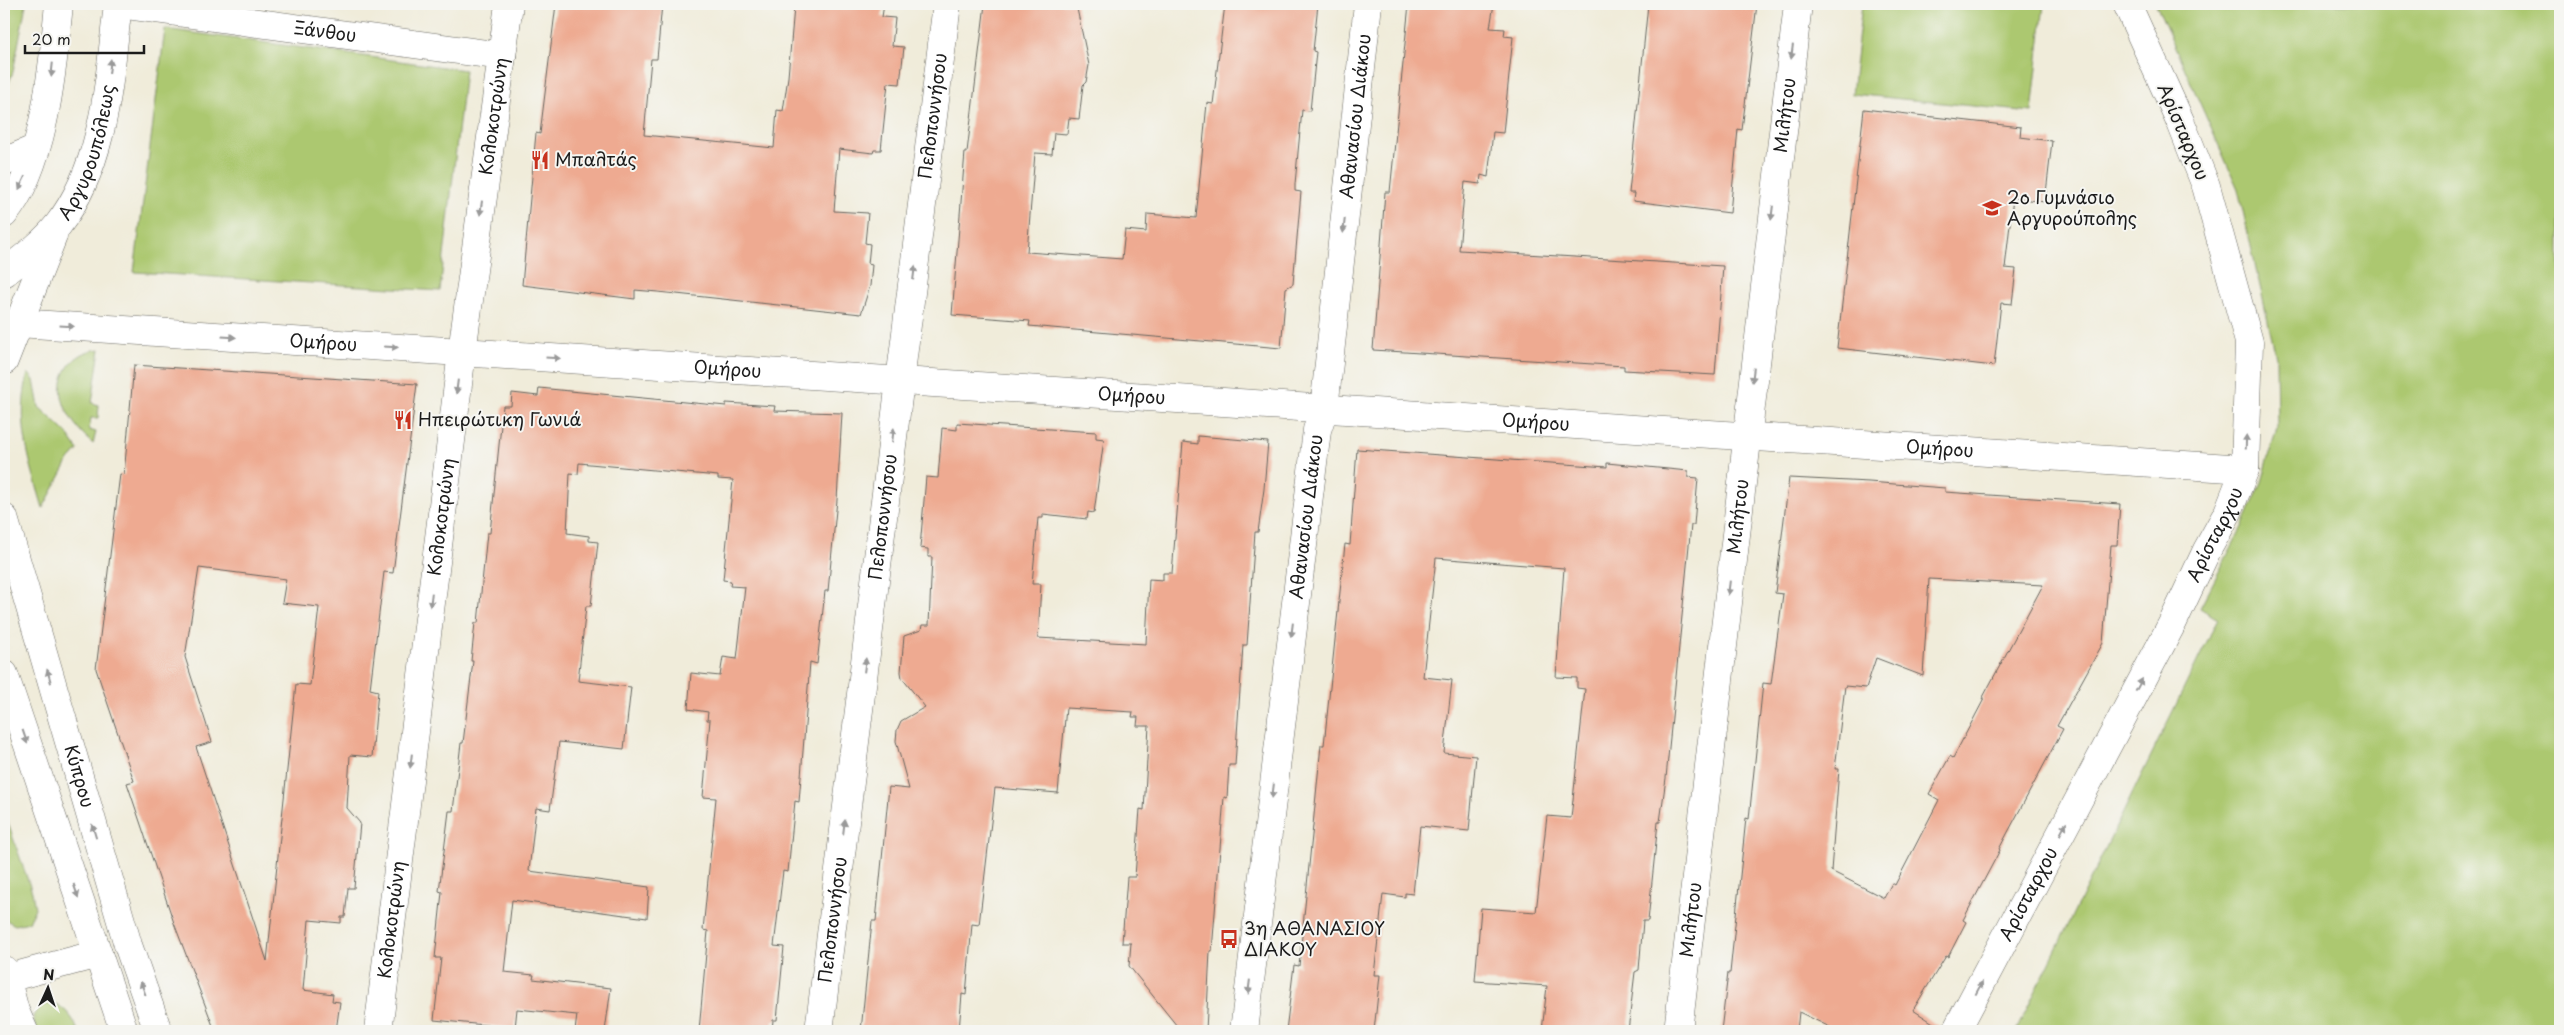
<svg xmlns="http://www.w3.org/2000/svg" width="2564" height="1035" font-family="'Playpen Sans',sans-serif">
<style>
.green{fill:#acc86f;stroke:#647246}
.building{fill:#eeaa91;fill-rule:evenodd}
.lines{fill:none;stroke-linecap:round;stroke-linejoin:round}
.minor-casing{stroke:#66655e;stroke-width:29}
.major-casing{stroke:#66655e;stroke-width:29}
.minor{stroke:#fff;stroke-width:28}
.major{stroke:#fff;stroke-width:28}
.oneway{fill:#999}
.labels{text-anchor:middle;stroke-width:4;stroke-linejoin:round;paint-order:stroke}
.street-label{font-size:18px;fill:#1c1c1c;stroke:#f6f6f2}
.poi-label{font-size:18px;fill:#1c1c1c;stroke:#f6f6f2;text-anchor:start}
</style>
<rect width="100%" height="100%" fill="#f6f6f2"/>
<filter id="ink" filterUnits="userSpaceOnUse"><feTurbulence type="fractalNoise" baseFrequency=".02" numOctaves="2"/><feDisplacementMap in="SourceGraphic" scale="10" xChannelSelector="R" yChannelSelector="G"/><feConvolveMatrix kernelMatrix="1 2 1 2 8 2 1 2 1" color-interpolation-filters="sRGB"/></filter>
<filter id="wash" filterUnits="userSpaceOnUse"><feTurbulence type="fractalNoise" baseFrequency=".0096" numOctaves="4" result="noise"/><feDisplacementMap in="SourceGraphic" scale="20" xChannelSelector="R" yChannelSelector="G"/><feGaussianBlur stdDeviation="1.12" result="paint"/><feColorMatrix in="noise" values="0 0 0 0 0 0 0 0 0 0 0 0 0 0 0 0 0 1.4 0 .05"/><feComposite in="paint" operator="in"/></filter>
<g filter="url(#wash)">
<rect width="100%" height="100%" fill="#f0ecda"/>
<path class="green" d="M 4,4 L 26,4 L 13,72 L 4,95 Z
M 1862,4 L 2044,4 L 2032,112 L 1852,94 Z
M 2156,4 L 2560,4 L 2560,1031 L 2016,1031 L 2218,619 L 2200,608 L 2243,525 L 2262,482 L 2277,427 L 2276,357 L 2238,189 Z
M 165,29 L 465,70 L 440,291 L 134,272 Z
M 100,349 L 92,403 L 99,405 L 98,418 L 91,418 L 89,430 L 96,432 L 93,444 C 72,424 50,396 68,367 C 76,356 87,350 100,349 Z
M 28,373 L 34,380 L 39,407 L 65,431 L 78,450 L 69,460 L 43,508 C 29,459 16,424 28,373 Z
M 4,812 L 32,892 L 35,908 L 29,922 L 15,925 L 4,919 Z
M 54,1003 C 67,1010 73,1017 78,1031 L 36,1031 L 33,1016 L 41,1005 Z"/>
<g id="blocks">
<path class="building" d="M 556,4 L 662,4 L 657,59 L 651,59 L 644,135 L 774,148 L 777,110 L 783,111 L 788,77 L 794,7 L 806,8 L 807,4 L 884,4 L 882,17 L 895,18 L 892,46 L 904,47 L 900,84 L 888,83 L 881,150 L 874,150 L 873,153 L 839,149 L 834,211 L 868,213 L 865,243 L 870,244 L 868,264 L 872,265 L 870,286 L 861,314 L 658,292 L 635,290 L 635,299 L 522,285 L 536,133 L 540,134 Z
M 985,4 L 1076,4 L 1089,65 L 1086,82 L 1083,85 L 1079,119 L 1069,118 L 1067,134 L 1054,133 L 1052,154 L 1035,153 L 1027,252 L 1122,259 L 1125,230 L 1146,232 L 1147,214 L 1196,218 L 1207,103 L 1213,104 L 1225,4 L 1318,4 L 1313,51 L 1316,52 L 1310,111 L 1302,110 L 1295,184 L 1295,191 L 1301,192 L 1293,284 L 1286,288 L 1281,348 L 1029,326 L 1030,321 L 952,315 L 965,152 L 967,152 Z
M 1409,4 L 1494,4 L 1490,28 L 1505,29 L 1504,36 L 1513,37 L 1503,133 L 1493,132 L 1488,177 L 1481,175 L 1480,184 L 1465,182 L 1459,250 L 1723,266 L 1715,375 L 1624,370 L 1624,366 L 1373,350 L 1385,192 L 1390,192 Z
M 1648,4 L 1757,4 L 1742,130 L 1738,129 L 1730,213 L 1633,201 L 1634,193 L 1629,193 Z
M 1864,109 L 2021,127 L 2020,137 L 2052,141 L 2045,202 L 2013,198 L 2005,268 L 2016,269 L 2012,304 L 2001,303 L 1994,366 L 1837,348 Z
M 134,365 L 417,384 L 393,573 L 384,572 L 370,689 L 378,691 L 372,757 L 350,755 L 347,808 L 360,823 L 354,888 L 348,888 L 345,917 L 341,917 L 341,923 L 309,920 L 303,990 L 333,994 L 332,1001 L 340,1002 L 336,1031 L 215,1031 L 174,923 L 127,783 L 134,781 L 96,669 L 120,474 L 124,475 ZM 199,568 L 286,579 L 282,603 L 319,607 L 310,685 L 296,684 L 267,961 L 196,747 L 212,742 L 185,657 Z
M 539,388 L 726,406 L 726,403 L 775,406 L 774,411 L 842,413 L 837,500 L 828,591 L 825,591 L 817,664 L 810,662 L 799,802 L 795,801 L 788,872 L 783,871 L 774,946 L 784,947 L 777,1020 L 773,1020 L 772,1031 L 699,1031 L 708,931 L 703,930 L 716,798 L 703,797 L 710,720 L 707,720 L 708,712 L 688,709 L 691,673 L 720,676 L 723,657 L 737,659 L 745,587 L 730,586 L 731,581 L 723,580 L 733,480 L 718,479 L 718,476 L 579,463 L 578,474 L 570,473 L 567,533 L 589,536 L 589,541 L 598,542 L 591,606 L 586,606 L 578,681 L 631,687 L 624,749 L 559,742 L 550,810 L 536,808 L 529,871 L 649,887 L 647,918 L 512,900 L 504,972 L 534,975 L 533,979 L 611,988 L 605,1031 L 575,1031 L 577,1015 L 517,1009 L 515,1028 L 434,1020 L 441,958 L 435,958 L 442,892 L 439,891 L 449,811 L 453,811 L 461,743 L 463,743 L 473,661 L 471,661 L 475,623 L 478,623 L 487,533 L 490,533 L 503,406 L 511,406 L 512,393 L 538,396 Z
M 957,423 L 1096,432 L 1096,438 L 1104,439 L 1094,513 L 1088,512 L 1087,519 L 1043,514 L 1043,518 L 1038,518 L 1032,584 L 1041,584 L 1038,638 L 1146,644 L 1149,579 L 1163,580 L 1163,573 L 1172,573 L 1183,442 L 1198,444 L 1198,436 L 1268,442 L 1264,489 L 1258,532 L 1255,532 L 1247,645 L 1243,645 L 1235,765 L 1229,765 L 1227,798 L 1224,797 L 1212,951 L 1210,951 L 1206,1031 L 1181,1031 L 1129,966 L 1131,943 L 1122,943 L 1127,877 L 1135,877 L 1140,809 L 1144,810 L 1149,726 L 1137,726 L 1138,717 L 1132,717 L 1133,712 L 1066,708 L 1058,793 L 995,788 L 979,925 L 972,924 L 966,995 L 962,994 L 959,1031 L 861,1031 L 872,921 L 876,921 L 889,787 L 909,789 L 896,741 L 897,730 L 901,721 L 925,707 L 902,678 L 901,672 L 904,636 L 921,630 L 922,625 L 929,625 L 932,557 L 928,557 L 928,549 L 920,548 L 926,477 L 938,478 L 942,428 L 957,430 Z
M 1357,449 L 1607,467 L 1607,463 L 1688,471 L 1688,477 L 1698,478 L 1694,525 L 1691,525 L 1666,778 L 1660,822 L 1658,822 L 1648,921 L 1643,921 L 1639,970 L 1635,972 L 1628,1031 L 1542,1031 L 1547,986 L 1475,981 L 1481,908 L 1536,912 L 1547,816 L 1571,818 L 1585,689 L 1577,688 L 1577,678 L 1556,677 L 1564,568 L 1436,558 L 1423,677 L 1452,680 L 1444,753 L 1476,756 L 1469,831 L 1420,826 L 1413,894 L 1405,893 L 1405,897 L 1383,894 L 1374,975 L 1380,975 L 1374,1031 L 1286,1031 L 1294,965 L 1299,966 L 1321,745 L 1324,745 L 1345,544 L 1350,545 Z
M 1789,478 L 1869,482 L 1945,488 L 1945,492 L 2120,504 L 2117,545 L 2111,545 L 2103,643 L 2057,726 L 2063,729 L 1999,849 L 2000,850 L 1963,920 L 1966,922 L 1948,957 L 1946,956 L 1913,1010 L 1941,1028 L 1940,1031 L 1838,1031 L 1799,1012 L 1797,1031 L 1721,1031 L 1728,973 L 1730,973 L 1746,818 L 1749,819 L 1763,683 L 1771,684 L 1783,594 L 1775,593 ZM 1929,579 L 2043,585 L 1982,699 L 1984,699 L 1953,758 L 1950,756 L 1929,794 L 1939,800 L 1895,885 L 1892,883 L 1884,898 L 1831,871 L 1839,769 L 1835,769 L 1845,686 L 1866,688 L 1876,658 L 1923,676 Z"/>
</g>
</g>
<g filter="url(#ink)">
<use href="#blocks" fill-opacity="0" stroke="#66655e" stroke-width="1"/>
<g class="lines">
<g class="minor-casing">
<g id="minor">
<path id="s1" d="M 118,4 L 502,56"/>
<path id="s2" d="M 18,323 L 2245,469"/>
<path d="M 4,970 L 15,1011 L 24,1031"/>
<path d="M 4,979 L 98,954"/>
<path id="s3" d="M 378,1031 L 462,352 L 509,4"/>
<path id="s4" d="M 819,1031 L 947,4"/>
<path id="s5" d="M 1244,1031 L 1317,430 L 1324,409 L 1368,4"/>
<path id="s6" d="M 1678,1031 L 1798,4"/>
<path id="s7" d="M 1956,1031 L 2173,622 L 2207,550 L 2228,512 L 2245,469 L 2249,342 L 2206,186 L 2181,123 L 2127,4"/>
</g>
</g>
<g class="major-casing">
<g id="major">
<path d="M 4,162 L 34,149"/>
<path d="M 4,214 C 45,167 53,64 59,4"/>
<path id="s8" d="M 4,273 C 23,258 43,244 58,225 C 106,163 109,78 118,4"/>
<path d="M 4,361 L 53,236"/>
<path id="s9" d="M 4,518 L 128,945 L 158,1031"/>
<path d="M 4,674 L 124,1031"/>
</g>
</g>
<use href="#minor" class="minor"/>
<use href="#major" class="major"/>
</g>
<defs><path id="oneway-solid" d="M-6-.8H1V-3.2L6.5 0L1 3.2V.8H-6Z" transform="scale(1.25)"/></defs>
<g class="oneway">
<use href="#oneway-solid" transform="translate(1792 52) rotate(97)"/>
<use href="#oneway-solid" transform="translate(110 66) rotate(-83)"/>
<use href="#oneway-solid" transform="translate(52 70) rotate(96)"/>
<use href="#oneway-solid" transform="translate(22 183) rotate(115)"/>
<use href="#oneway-solid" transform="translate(481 208) rotate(98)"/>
<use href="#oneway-solid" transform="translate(1772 213) rotate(97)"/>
<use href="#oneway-solid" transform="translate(1344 226) rotate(96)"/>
<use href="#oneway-solid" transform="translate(914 273) rotate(-83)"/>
<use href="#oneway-solid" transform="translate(67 326) rotate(4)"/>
<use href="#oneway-solid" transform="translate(229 337) rotate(4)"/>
<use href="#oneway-solid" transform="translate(391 347) rotate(4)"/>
<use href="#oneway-solid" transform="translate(553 358) rotate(4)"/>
<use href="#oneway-solid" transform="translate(1753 375) rotate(97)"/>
<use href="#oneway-solid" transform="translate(457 387) rotate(97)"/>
<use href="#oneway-solid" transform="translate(893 435) rotate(-83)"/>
<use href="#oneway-solid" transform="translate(2246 442) rotate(-88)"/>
<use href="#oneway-solid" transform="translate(1729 588) rotate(97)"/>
<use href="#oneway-solid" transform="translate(431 600) rotate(97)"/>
<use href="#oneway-solid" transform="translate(1292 630) rotate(97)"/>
<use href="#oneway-solid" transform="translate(865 665) rotate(-83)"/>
<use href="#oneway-solid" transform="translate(49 676) rotate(-106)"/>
<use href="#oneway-solid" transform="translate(2139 685) rotate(-62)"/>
<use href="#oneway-solid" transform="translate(25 737) rotate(71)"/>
<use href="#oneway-solid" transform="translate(411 761) rotate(97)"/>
<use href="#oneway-solid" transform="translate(1273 791) rotate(97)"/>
<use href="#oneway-solid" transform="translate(844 827) rotate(-83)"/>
<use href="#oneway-solid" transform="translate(2063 829) rotate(-62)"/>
<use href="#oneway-solid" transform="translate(94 831) rotate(-107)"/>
<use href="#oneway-solid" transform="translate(76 891) rotate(71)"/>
<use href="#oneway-solid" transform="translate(1249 987) rotate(97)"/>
<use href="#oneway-solid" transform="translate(143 988) rotate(-110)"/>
<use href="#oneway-solid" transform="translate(1979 988) rotate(-62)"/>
</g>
</g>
<defs>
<g id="restaurant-bare" transform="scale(1.5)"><path d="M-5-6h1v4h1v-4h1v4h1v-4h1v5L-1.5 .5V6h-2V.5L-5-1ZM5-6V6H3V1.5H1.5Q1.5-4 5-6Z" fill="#c8321e" stroke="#f6f6f2" stroke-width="2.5" paint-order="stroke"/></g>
<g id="school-bare" transform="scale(1.5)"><path d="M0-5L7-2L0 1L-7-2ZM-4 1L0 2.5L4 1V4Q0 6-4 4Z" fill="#c8321e" stroke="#f6f6f2" stroke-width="2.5" paint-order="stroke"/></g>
<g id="bus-bare" transform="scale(1.5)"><path d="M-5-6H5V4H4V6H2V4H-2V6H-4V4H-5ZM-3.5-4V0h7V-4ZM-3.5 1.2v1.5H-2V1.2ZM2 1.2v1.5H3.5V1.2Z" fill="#c8321e" stroke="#f6f6f2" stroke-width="2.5" paint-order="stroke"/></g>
</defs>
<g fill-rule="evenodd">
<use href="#restaurant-bare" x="540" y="160"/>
<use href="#school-bare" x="1992" y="208"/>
<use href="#restaurant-bare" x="403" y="420"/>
<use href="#bus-bare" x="1229" y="939"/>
</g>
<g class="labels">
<g class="street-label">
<text dy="6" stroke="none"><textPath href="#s1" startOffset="209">Ξάνθου</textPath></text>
<text dy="6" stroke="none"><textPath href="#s6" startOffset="922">Μιλήτου</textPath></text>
<text dy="6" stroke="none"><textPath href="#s3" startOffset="922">Κολοκοτρώνη</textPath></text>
<text dy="6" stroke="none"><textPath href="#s4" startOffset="922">Πελοποννήσου</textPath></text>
<text dy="6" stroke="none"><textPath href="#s5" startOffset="922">Αθανασίου Διάκου</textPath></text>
<text transform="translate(2183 132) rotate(67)" y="6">Αρίσταρχου</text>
<text dy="6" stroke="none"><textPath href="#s8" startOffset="152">Αργυρουπόλεως</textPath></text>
<text dy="6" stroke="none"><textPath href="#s2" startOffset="306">Ομήρου</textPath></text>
<text dy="6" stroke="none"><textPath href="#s2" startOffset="711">Ομήρου</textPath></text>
<text dy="6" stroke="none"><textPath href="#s2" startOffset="1116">Ομήρου</textPath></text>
<text dy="6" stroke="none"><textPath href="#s2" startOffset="1521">Ομήρου</textPath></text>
<text dy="6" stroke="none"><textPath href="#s2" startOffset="1926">Ομήρου</textPath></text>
<text dy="6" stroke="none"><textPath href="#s3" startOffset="518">Κολοκοτρώνη</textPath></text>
<text dy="6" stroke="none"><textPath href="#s5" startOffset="518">Αθανασίου Διάκου</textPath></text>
<text dy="6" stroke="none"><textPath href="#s6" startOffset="518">Μιλήτου</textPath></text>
<text dy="6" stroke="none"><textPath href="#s4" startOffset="518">Πελοποννήσου</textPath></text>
<text dy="6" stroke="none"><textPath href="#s7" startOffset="560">Αρίσταρχου</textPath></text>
<text dy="6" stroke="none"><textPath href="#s9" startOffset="269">Κύπρου</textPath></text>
<text dy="6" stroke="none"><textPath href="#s7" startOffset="155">Αρίσταρχου</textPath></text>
<text dy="6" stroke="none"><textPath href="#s3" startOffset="112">Κολοκοτρώνη</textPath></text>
<text dy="6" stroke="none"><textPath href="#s4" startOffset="112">Πελοποννήσου</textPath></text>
<text dy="6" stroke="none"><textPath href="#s6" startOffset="112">Μιλήτου</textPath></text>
</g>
<g class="poi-label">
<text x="555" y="166">Μπαλτάς</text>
<text x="2007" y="204">2ο Γυμνάσιο<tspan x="2007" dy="21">Αργυρούπολης</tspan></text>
<text x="418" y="426">Ηπειρώτικη Γωνιά</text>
<text x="1244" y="935">3η ΑΘΑΝΑΣΙΟΥ<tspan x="1244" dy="21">ΔΙΑΚΟΥ</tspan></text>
</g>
</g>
<rect width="2564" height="1035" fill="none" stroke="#f6f6f2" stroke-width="20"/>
<g transform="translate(48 988) rotate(3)" stroke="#f6f6f2" stroke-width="4" paint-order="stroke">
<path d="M0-4L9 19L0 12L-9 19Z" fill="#1c1c1c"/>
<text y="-8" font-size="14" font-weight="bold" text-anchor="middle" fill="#1c1c1c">N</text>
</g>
<path d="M25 45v8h119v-8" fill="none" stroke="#1c1c1c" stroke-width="2.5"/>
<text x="32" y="45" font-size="15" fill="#1c1c1c" stroke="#f6f6f2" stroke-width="4" paint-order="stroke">20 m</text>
</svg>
